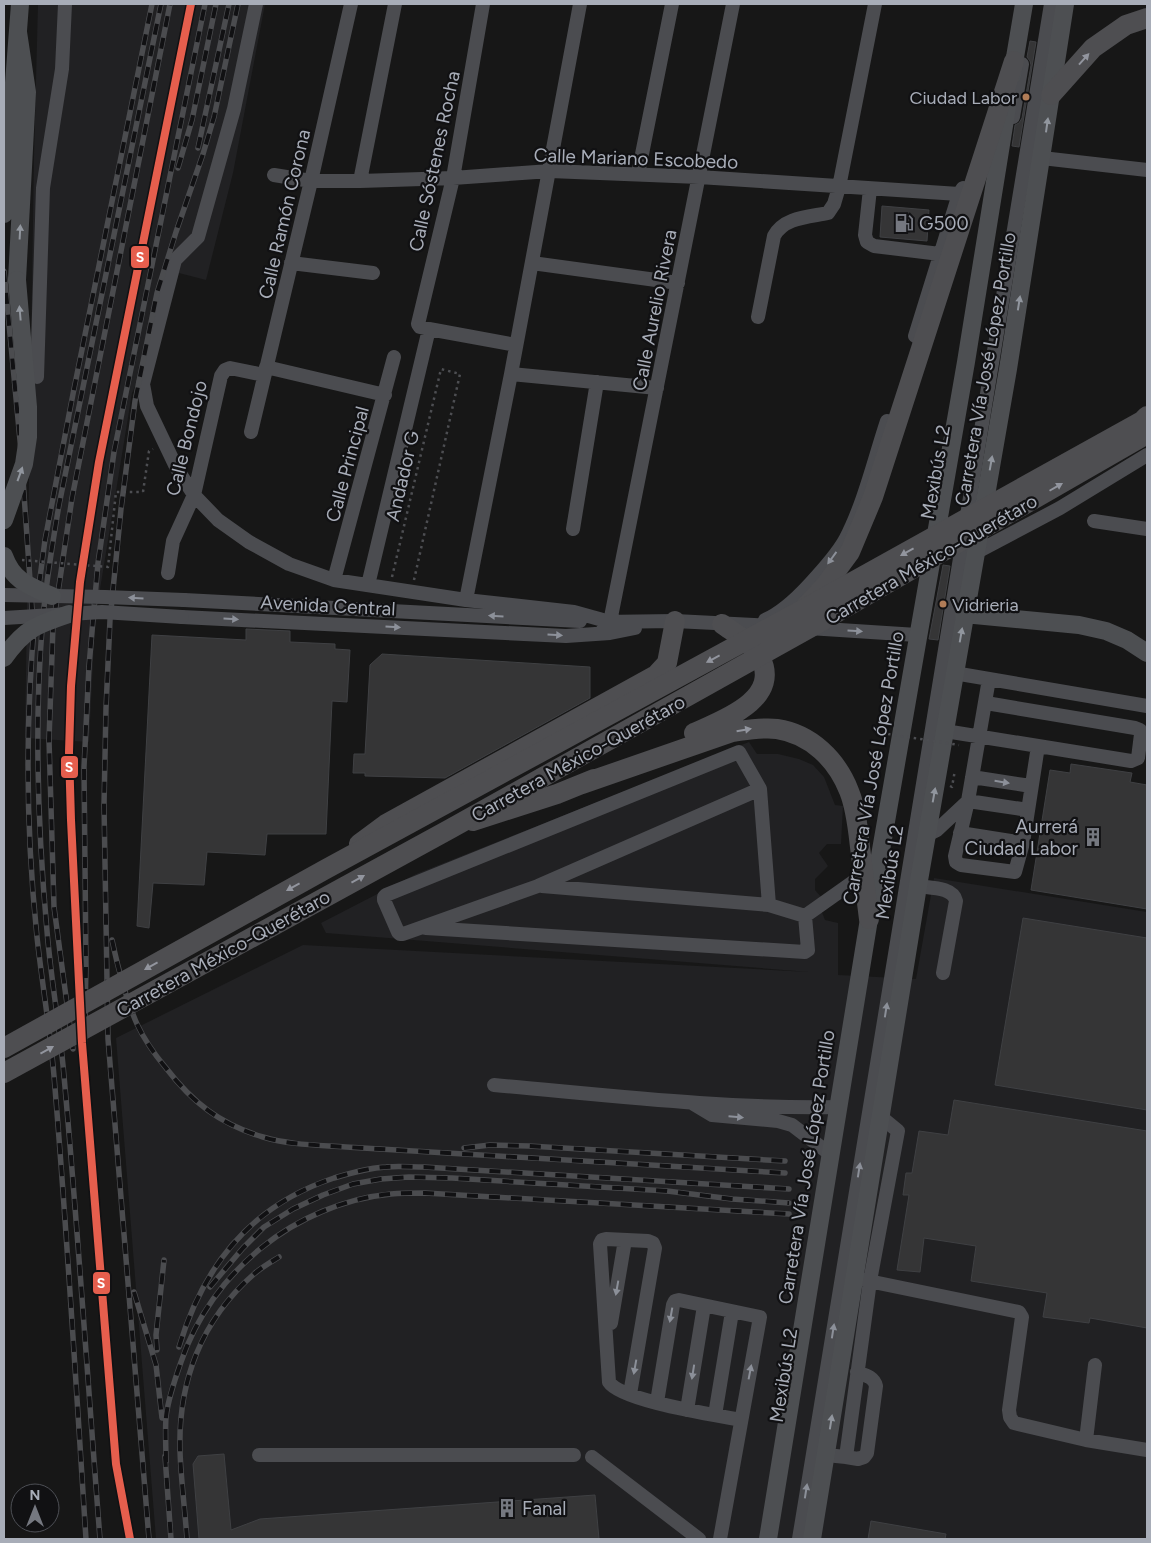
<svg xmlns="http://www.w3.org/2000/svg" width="1151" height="1543" font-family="Figtree,sans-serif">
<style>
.built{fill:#212123}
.building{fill:#353536;stroke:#3f4043}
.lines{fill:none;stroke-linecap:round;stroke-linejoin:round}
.path{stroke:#4d4e52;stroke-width:2.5;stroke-dasharray:2.5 4;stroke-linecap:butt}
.minor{stroke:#4b4c50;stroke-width:14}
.major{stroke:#4d4f52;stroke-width:18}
.highway{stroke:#4e4e51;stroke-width:20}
.rail-casing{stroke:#4b4c4f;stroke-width:5.5}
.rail{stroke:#111113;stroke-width:4;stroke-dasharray:11;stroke-linecap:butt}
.path-bridge{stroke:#4d4e52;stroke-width:2.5;stroke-dasharray:2.5 4;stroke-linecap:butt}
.minor-bridge{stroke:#4b4c50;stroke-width:14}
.major-bridge{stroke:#4d4f52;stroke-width:18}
.highway-bridge{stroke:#4e4e51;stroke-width:20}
.rail-1-casing{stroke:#111113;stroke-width:11}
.rail-1{stroke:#e55e4d;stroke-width:8}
.oneway{fill:#92959e}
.oneway2{fill:#91969e}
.oneway3{fill:#8c9099}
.bus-dot{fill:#b07c57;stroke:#111113;stroke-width:2}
.labels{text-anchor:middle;stroke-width:4.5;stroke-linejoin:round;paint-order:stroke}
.bus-label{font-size:18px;fill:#a8adb8;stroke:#111113;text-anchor:end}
.street-label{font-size:19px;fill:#a8adb8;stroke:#111113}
.poi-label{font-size:19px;fill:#a8adb8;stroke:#111113;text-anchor:start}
.line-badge{stroke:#111113;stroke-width:2}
.badge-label{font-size:14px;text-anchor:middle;font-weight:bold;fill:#fff}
</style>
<rect width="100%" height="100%" fill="#171717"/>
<path class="built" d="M 38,4 L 265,4 L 233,173 L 206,280 L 179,273 L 158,337 L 132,393 L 95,620 L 89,742 L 25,738 L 34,156 Z
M 749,742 L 757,754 L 778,754 L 799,759 L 813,765 L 824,777 L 835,805 L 843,806 L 841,844 L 827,844 L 819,853 L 828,866 L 815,879 L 815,890 L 822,898 L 818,902 L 825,920 L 838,923 L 838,975 L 916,979 L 934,878 L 1147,912 L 1147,1539 L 156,1539 L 116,1038 L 303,945 L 809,972 L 326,933 L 321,923 L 416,874 Z"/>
<path class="building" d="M 1030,41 L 1036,42 L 1019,147 L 1012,146 L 1015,125 L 1019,123 L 1022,118 L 1031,65 L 1030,61 L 1027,57 Z
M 882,206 L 929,210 L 927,241 L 880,237 Z
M 943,565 L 950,566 L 938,640 L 929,639 Z
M 246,629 L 290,631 L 290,642 L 335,644 L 335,649 L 350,650 L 347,702 L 332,701 L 326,834 L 267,834 L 265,855 L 207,852 L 204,885 L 153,883 L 149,928 L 137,926 L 152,635 L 246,640 Z
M 382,654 L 590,667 L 590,698 L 445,778 L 365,776 L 365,773 L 353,773 L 354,754 L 365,754 L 370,665 Z
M 1071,764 L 1132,773 L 1130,782 L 1147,785 L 1147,909 L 1031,890 L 1050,770 L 1070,773 Z
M 1023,918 L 1147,938 L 1147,1110 L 995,1085 Z
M 954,1100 L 1147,1131 L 1147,1328 L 1090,1318 L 1089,1323 L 1043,1317 L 1047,1293 L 971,1281 L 976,1246 L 924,1238 L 920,1272 L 897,1270 L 909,1195 L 903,1195 L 906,1173 L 912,1173 L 919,1131 L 948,1135 Z
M 224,1454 L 231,1530 L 260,1519 L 595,1495 L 599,1539 L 199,1539 L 193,1464 L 198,1456 Z
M 871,1521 L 946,1534 L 945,1539 L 868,1539 Z"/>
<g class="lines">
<path class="path" d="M 143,492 L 149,451 L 153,449
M 392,577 L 441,369 L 460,374 L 414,580
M 950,786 L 952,787 L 955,770"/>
<path class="minor" d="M 256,4 L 234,109 L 198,237 L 175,260 L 143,384 L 147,406 L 177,469 L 194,495 L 218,520 L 249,542 L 289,564 L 334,580 L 466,600 L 574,612 L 610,622 L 733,4
M 483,4 L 453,178 L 418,324 L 420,327 L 429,329 L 516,345
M 1013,117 L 1022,64
M 1042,158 L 1147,170
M 638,174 L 672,4
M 274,175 L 311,181 L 360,181 L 453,178 L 550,171 L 699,177 L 959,194
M 360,181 L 395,4
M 870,189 L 865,235 L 867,242 L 874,246 L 940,254
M 291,263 L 373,273
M 532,263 L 678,283
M 758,317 L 774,236 C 784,217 809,217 828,213 L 834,204 L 839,187 L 875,4
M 915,336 L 959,194 L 963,188
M 266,367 L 385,395
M 511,374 L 657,388
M 37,377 L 43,188 L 62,69 L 65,4
M 251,432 L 311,181 L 351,4
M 1094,521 L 1147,529
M 573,529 L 597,382
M 975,553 L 1060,508 L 1147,455
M 168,573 L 173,541 L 194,495 L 221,376 L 225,370 L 230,368 L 264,375
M 334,580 L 394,357
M 368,585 L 429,329
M 184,600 L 580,621
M 466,600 L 511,374 L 580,4
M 182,617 L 566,636 L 610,633 L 635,628
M 765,620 C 781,613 797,598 809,585 C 822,571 836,556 845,540 C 864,504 874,460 887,421
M 602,622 L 675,621 L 773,626
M 809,628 L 917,635
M 954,673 L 1147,706
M 989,679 L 968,801 L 955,856 L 956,862 L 961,865 L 1015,872 L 1023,843 L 1038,746
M 945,731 L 1131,761 L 1138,758 L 1141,734 L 1140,730 L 1135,728 L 986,703
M 972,777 L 1031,786
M 760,789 L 538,886 L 403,934 L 400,934 L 398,932 L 384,900 L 384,897 L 386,895 L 739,752 L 760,789 L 769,905 L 805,916 L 863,875
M 960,833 L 1023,843
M 927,835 L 937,830 L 968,801 L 1028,810
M 542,886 L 769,905
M 918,886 C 930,888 953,887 956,901 L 943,973
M 426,928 L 805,952 L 808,950 L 805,916
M 494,1085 C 608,1095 723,1109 837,1107
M 692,1103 L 712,1115 L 778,1121 L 792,1125 L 830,1154
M 854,1278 L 1019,1312 L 1022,1317 L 1009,1410 L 1010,1417 L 1014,1423 L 1086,1440 L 1147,1450
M 611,1323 L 625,1240
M 630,1394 L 655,1248 L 653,1243 L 648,1241 L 606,1239 L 602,1240 L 600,1244 L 609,1382 C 621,1401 716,1415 741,1420
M 657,1402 L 673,1305 L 675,1301 L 679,1300 L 760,1317 L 720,1539
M 687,1410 L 704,1306
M 715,1415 L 732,1312
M 1086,1440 L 1095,1365
M 259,1455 L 574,1455
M 826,1455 L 846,1457 L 870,1281 L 898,1131 L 881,1117
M 592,1457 L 699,1539
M 846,1457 L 858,1459 L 864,1457 L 867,1453 L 876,1386 C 874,1377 865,1375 857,1372
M 799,1539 L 1051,4"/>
<path class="major" d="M 1012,75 L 1024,4
M 4,214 L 20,4
M 17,280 L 27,92 L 18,32
M 964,614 L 1079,625 L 1106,631 L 1127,640 L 1147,653
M 768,1539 L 869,919 L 966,362 L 1008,101
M 812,1539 L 918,886 L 1008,369 L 1065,4"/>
<path class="highway" d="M 1051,95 L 1093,48 L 1126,25 L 1147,18
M 806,606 L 825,586 L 850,552 L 873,497 L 1014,61
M 694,733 C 723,720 782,699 760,657 C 753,643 734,633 722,624
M 582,784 L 732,732 C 747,730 762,727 777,729 C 811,734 837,760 849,791 C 856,808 858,829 860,847 C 863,871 866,895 869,919
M 473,821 L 557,794 L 594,779
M 359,844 L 386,824 L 656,675 L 667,663 L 675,621"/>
<g class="rail-casing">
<path id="rail" d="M 198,148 L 229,4
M 178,168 L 192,120 L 216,4
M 4,271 L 21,451 L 33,623
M 39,585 L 45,540 L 73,394 L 152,4
M 35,617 C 25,723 26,831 37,937 C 42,983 50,1029 54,1076 C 67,1230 76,1385 86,1539
M 112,940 C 118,968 125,997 137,1024 C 144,1039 155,1055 166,1068 C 193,1103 220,1124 263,1137 C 289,1145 319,1145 346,1147 L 785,1173
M 73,1049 L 54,907 L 49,740 L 53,626 L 72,498 L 170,4
M 84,1066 L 86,966 L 84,767 L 89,666 L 98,563 L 114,452 L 205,4
M 464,1148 L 490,1145 L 529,1146 L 785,1161
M 210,1287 L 243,1248 L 264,1227 L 293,1209 L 323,1195 L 353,1184 L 381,1179 L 409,1177 L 452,1178 L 667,1191 L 732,1199 L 789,1203
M 134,1292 L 156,1365 L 162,1418
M 179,1347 C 203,1266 252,1205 334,1178 C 351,1173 368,1168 386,1167 C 398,1166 411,1167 424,1167 L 789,1189
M 157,1350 L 156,1335 L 164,1260
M 165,1456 L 171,1539
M 166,1462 C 166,1447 165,1432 166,1417 C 168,1399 175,1379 181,1362 C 211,1272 296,1203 391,1194 C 402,1193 414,1193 425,1193 L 789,1214
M 100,1539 C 88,1385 78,1230 64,1076 C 60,1028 51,980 47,931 C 38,831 34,730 42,629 C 45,587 52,546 59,505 L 161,4
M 149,1539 L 108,1039 L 104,805 L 106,708 L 110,620 L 121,509 L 135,401 L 157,293 L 176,232 L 203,154 L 214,117 L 238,4
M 187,1539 C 185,1510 181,1481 180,1451 C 178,1382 201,1320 254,1274 C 262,1267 271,1262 279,1257"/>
</g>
<use href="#rail" class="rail"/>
<path class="path-bridge" d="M 22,560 L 108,567 L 116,492 L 143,492
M 888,734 L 959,745"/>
<path class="minor-bridge" d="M 4,595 L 105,597 L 184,600
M 4,618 L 102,612 L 182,617"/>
<path class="major-bridge" d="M 4,520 L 24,464 L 28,437 L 28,407 L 17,280
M 4,556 C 13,581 29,586 52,596
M 4,658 C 24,629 36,625 69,614"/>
<path class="highway-bridge" d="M 4,1048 L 326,869 L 802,610 L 1142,421 L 1147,416
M 4,1073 L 450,829 L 815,625 L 1147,434"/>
<g class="rail-1-casing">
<path id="rail-1" d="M 130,1539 L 116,1464 L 82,1043 L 71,820 L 69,752 L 71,686 L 80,582 L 99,462 L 191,4"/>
</g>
<use href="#rail-1" class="rail-1"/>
</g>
<defs><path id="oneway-solid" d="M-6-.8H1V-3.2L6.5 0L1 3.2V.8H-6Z" transform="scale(1.25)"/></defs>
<g class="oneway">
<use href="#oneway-solid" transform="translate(1084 59) rotate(-48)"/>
<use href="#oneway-solid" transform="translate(1056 487) rotate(-30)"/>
<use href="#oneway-solid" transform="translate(907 552) rotate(151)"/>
<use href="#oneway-solid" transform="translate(713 659) rotate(152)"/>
<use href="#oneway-solid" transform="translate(744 730) rotate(-10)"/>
<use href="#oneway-solid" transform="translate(358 879) rotate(-29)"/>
<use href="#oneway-solid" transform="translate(293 887) rotate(151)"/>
<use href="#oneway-solid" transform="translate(151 966) rotate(151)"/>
<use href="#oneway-solid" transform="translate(47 1050) rotate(-29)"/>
</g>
<g class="oneway2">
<use href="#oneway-solid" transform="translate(1047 125) rotate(-82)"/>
<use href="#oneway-solid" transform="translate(20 232) rotate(-87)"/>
<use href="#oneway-solid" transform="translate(1019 303) rotate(-81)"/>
<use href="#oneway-solid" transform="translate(20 313) rotate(-95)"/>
<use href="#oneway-solid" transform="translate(991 463) rotate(-80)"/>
<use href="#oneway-solid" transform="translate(20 474) rotate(-70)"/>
<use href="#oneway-solid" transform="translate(961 635) rotate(-80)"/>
<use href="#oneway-solid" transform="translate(934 795) rotate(-80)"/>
<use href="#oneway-solid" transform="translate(831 1422) rotate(-81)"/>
</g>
<g class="oneway3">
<use href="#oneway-solid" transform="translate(832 558) rotate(126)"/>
<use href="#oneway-solid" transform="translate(136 598) rotate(-177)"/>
<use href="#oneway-solid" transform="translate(496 616) rotate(-177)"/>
<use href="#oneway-solid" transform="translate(231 619) rotate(3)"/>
<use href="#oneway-solid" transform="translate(393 627) rotate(3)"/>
<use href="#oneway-solid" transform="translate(855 631) rotate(4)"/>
<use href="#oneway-solid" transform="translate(555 635) rotate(3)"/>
<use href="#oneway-solid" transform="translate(1002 782) rotate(9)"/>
<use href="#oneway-solid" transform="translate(886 1010) rotate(-81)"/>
<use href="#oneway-solid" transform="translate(736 1117) rotate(5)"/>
<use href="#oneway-solid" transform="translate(859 1170) rotate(-81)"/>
<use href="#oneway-solid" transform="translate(617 1288) rotate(100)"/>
<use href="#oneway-solid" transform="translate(671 1315) rotate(100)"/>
<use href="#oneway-solid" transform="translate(833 1331) rotate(-81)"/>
<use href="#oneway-solid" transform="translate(635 1367) rotate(100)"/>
<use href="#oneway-solid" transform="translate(693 1372) rotate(99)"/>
<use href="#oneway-solid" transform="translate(750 1372) rotate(-79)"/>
<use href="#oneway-solid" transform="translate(806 1491) rotate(-81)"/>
</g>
<defs>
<g id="fuel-bare" transform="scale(1.5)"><path d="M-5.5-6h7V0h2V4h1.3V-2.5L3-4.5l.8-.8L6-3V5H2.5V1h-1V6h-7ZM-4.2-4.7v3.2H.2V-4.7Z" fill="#757880" stroke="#111113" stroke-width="2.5" paint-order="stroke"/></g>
<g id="building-bare" transform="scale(1.5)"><path d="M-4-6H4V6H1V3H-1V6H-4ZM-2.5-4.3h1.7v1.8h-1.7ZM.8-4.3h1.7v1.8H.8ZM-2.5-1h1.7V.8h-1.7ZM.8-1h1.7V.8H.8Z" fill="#757880" stroke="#111113" stroke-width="2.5" paint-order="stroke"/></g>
</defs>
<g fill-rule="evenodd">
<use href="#fuel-bare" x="904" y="223"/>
<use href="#building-bare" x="1093" y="837"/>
<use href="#building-bare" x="507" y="1508"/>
</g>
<g class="bus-dot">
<circle cx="1026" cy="97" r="4.5"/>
<circle cx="943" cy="604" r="4.5"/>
</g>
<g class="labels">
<g class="bus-label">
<text x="1017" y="104">Ciudad Labor</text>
<text x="952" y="611" text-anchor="start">Vidrieria</text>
</g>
<g class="street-label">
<text transform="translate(636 158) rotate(2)" y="7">Calle Mariano Escobedo</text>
<text transform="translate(434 161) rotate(-78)" y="7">Calle Sóstenes Rocha</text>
<text transform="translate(284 214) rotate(-77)" y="7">Calle Ramón Corona</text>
<text transform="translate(654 310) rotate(-79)" y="7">Calle Aurelio Rivera</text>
<text transform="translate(985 369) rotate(-80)" y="7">Carretera Vía José López Portillo</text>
<text transform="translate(186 438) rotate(-76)" y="7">Calle Bondojo</text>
<text transform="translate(347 464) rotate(-75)" y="7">Calle Principal</text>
<text transform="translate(935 472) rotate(-80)" y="7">Mexibús L2</text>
<text transform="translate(402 476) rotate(-77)" y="7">Andador G</text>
<text transform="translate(931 559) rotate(-30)" y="7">Carretera México-Querétaro</text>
<text transform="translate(328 605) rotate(3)" y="7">Avenida Central</text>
<text transform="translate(578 758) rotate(-29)" y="7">Carretera México-Querétaro</text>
<text transform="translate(873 768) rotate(-80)" y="7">Carretera Vía José López Portillo</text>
<text transform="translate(889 872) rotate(-81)" y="7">Mexibús L2</text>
<text transform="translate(223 953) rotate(-29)" y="7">Carretera México-Querétaro</text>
<text transform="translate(806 1167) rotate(-81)" y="7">Carretera Vía José López Portillo</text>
<text transform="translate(783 1375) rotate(-81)" y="7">Mexibús L2</text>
</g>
<g class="poi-label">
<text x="919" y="230">G500</text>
<text x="1078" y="833" text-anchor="end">Aurrerá<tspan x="1078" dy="22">Ciudad Labor</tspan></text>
<text x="522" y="1515">Fanal</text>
</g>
</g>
<g class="line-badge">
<rect x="130" y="245" width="20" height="24" rx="5" fill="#e55e4d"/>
<rect x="60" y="755" width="19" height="24" rx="5" fill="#e55e4d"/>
<rect x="92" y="1271" width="19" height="24" rx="5" fill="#e55e4d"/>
</g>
<g class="badge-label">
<text x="140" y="262">S</text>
<text x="69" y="772">S</text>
<text x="101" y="1288">S</text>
</g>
<rect width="1151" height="1543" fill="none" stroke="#a8adb8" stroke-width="10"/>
<g transform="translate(35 1508)"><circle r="24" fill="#111113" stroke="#4d4f55"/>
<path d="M0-4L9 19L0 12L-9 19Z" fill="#757880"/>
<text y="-8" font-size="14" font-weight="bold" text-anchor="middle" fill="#a8adb8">N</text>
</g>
</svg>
